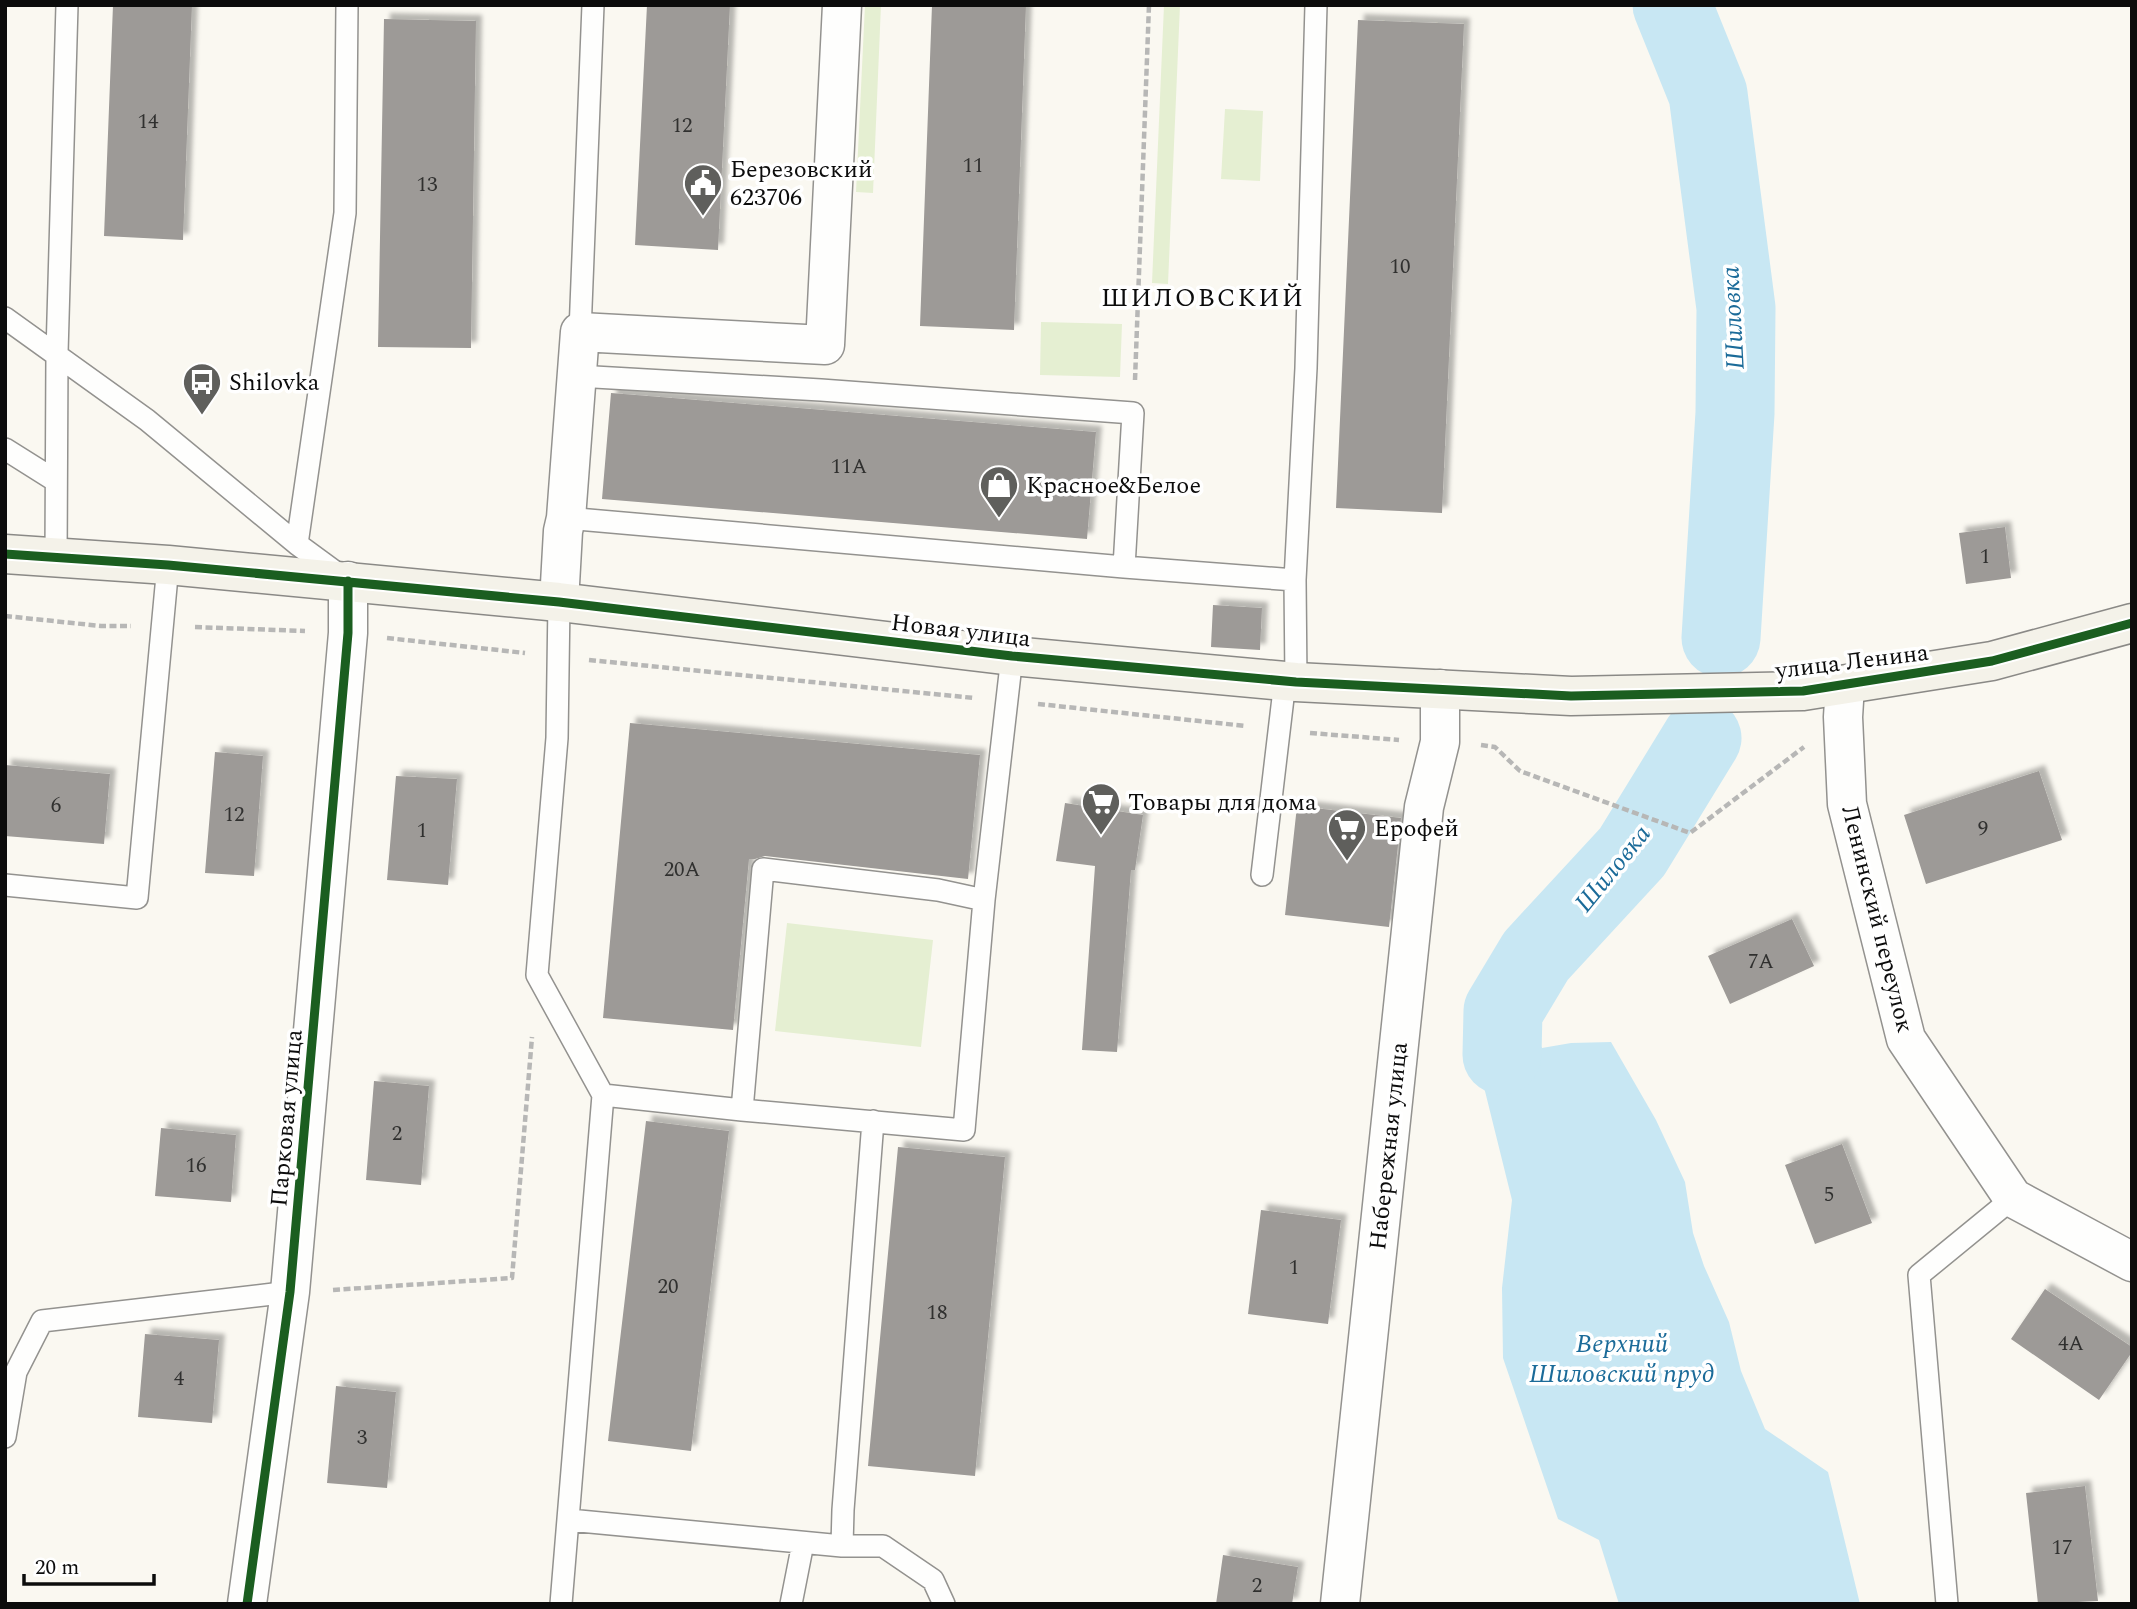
<svg xmlns="http://www.w3.org/2000/svg" width="2137" height="1609" font-family="Spectral,serif">
<style>
.green{fill:#e5efd2}
.water{fill:#c8e7f3}
.lines{fill:none;stroke-linecap:round;stroke-linejoin:round}
.river{stroke:#c8e7f3;stroke-width:79}
.building{fill:#9d9a97;filter:url(#shadow)}
.lane-casing{stroke:#93928f;stroke-width:24}
.street-casing{stroke:#93928f;stroke-width:41}
.secondary-casing{stroke:#8a8986;stroke-width:41}
.path{stroke:#b7b7b6;stroke-width:4.5;stroke-dasharray:7 3.5;stroke-linecap:butt}
.lane{stroke:#fefefd;stroke-width:21}
.street{stroke:#fefefd;stroke-width:38}
.secondary{stroke:#f4f2e9;stroke-width:38}
.cycleway-casing{stroke:#fff;stroke-width:13}
.cycleway{stroke:#1b5e20;stroke-width:9}
.labels{text-anchor:middle;stroke-width:7;stroke-linejoin:round;paint-order:stroke}
.number-label{font-size:21px;fill:#30302f}
.poi-label{font-size:24px;fill:#0c0c0c;stroke:#fff;text-anchor:start}
.street-label{font-size:24px;fill:#0c0c0c;stroke:#fff}
.neighbourhood-label{font-size:26px;letter-spacing:2px;fill:#0c0c0c;stroke:#fff}
.water-label{font-size:26px;font-style:italic;fill:#1b6b99;stroke:#fff}
</style>
<defs>
<filter id="shadow"><feDropShadow dx="6" dy="-6" stdDeviation="2" flood-color="#0004"/></filter>
</defs>
<rect width="100%" height="100%" fill="#faf8f1"/>
<path class="green" d="M 865,5 L 881,5 L 873,193 L 856,192 Z
M 1164,5 L 1180,5 L 1168,284 L 1152,283 Z
M 1225,109 L 1263,111 L 1260,181 L 1221,179 Z
M 1041,322 L 1122,324 L 1120,377 L 1040,375 Z
M 787,923 L 933,940 L 921,1047 L 775,1031 Z"/>
<path class="water" d="M 1536,956 L 1536,971 L 1523,1014 L 1542,1048 L 1571,1043 L 1611,1042 L 1656,1120 L 1685,1182 L 1693,1233 L 1704,1266 L 1729,1322 L 1741,1371 L 1765,1429 L 1828,1472 L 1860,1604 L 1619,1604 L 1599,1540 L 1558,1519 L 1503,1358 L 1502,1288 L 1512,1200 L 1480,1071 L 1496,965 Z"/>
<g class="lines">
<path class="river" d="M 1672,5 L 1708,94 L 1736,308 L 1735,413 L 1721,638
M 1502,1055 L 1503,1011 L 1536,956 L 1632,852 L 1702,738"/>
</g>
<path class="building" d="M 113,5 L 192,5 L 183,240 L 104,236 Z
M 647,5 L 730,5 L 718,250 L 635,245 Z
M 932,5 L 1026,5 L 1014,330 L 920,326 Z
M 384,19 L 476,21 L 471,348 L 378,347 Z
M 1358,20 L 1464,24 L 1442,513 L 1336,508 Z
M 611,393 L 1096,432 L 1087,539 L 602,499 Z
M 2005,527 L 2011,578 L 1966,584 L 1959,533 Z
M 1213,605 L 1262,608 L 1260,650 L 1211,647 Z
M 630,723 L 980,755 L 968,879 L 765,856 L 755,859 L 749,859 L 733,1030 L 603,1018 Z
M 215,752 L 263,756 L 254,876 L 205,873 Z
M 5,765 L 110,774 L 104,844 L 5,836 Z
M 2039,771 L 2062,840 L 1926,884 L 1904,815 Z
M 396,776 L 457,779 L 448,885 L 387,880 Z
M 1065,803 L 1143,815 L 1135,870 L 1131,870 L 1117,1052 L 1082,1050 L 1095,866 L 1056,861 Z
M 1297,806 L 1401,818 L 1389,927 L 1285,915 Z
M 1792,919 L 1814,966 L 1730,1004 L 1708,956 Z
M 374,1081 L 429,1086 L 421,1185 L 366,1180 Z
M 646,1121 L 729,1131 L 691,1451 L 608,1441 Z
M 161,1128 L 236,1135 L 231,1202 L 155,1196 Z
M 1842,1144 L 1872,1223 L 1815,1244 L 1785,1165 Z
M 898,1147 L 1005,1157 L 975,1476 L 868,1466 Z
M 1261,1210 L 1341,1220 L 1328,1324 L 1248,1314 Z
M 2045,1289 L 2132,1347 L 2132,1352 L 2099,1400 L 2011,1339 Z
M 145,1334 L 219,1340 L 212,1423 L 138,1417 Z
M 336,1386 L 396,1392 L 387,1488 L 327,1483 Z
M 2085,1486 L 2098,1601 L 2038,1604 L 2026,1493 Z
M 1223,1555 L 1298,1567 L 1292,1604 L 1216,1604 Z"/>
<g class="lines">
<g class="lane-casing">
<path id="lane" d="M 5,318 L 147,420 L 297,544 L 342,577
M 580,332 L 593,5
M 577,376 L 821,390 L 1133,413 L 1124,567 L 1295,580
M 5,449 L 56,481
M 566,518 L 1124,567
M 297,544 L 345,213 L 347,5
M 56,559 L 57,353 L 67,5
M 559,602 L 557,738 L 537,975 L 603,1095 L 561,1604
M 1296,682 L 1295,580 L 1306,368 L 1316,5
M 1262,875 L 1285,681
M 5,885 L 137,898 L 168,565
M 603,1095 L 742,1110 L 964,1130 L 984,900 L 1012,656
M 742,1110 L 763,869 L 938,890 L 984,900
M 5,1437 L 16,1372 L 42,1321 L 290,1292
M 569,1520 L 842,1546 L 883,1546 L 933,1580 L 944,1604
M 842,1546 L 843,1510 L 873,1121
M 791,1604 L 803,1543
M 1947,1604 L 1919,1275 L 2013,1198"/>
</g>
<g class="street-casing">
<path id="street" d="M 559,602 L 563,531 L 566,518 L 580,332 L 825,345 L 842,5
M 1845,685 L 1843,717 L 1847,804 L 1906,1039 L 2013,1198 L 2132,1262
M 247,1604 L 290,1292 L 348,633 L 348,581
M 1340,1604 L 1424,807 L 1440,742 L 1440,689"/>
</g>
<g class="secondary-casing">
<path id="secondary" d="M 5,554 L 168,565 L 559,602 L 1012,656 L 1296,682 L 1571,696 L 1803,691 L 1992,661 L 2132,623"/>
</g>
<path class="path" d="M 1135,380 L 1149,5
M 5,616 L 101,626 L 131,626
M 195,627 L 305,631
M 387,638 L 525,653
M 589,660 L 974,698
M 1038,704 L 1246,726
M 1310,733 L 1399,740
M 1481,745 L 1495,747 L 1520,771 L 1690,833 L 1804,747
M 333,1290 L 512,1278 L 532,1037"/>
<use href="#lane" class="lane"/>
<use href="#street" class="street"/>
<use href="#secondary" class="secondary"/>
<g class="cycleway-casing">
<path id="cycleway" d="M 5,554 L 168,565 L 559,602 L 1012,656 L 1296,682 L 1571,696 L 1803,691 L 1992,661 L 2132,623
M 247,1604 L 290,1292 L 348,633 L 348,581"/>
</g>
<use href="#cycleway" class="cycleway"/>
</g>
<defs>
<g id="civic-pin" transform="scale(2.0125)"><path d="M0 17L-7.5 6A9.5 9.5 0 1 1 7.5 6Z" fill="#5f5f5c" stroke="#fff"/><path d="M-.6-6.5H3V-4.5H.6V-3L4-1V1h2V6H-6V1h2V-1L-.6-3ZM-1.2 2.5V6h2.4V2.5Z" fill="#fff"/></g>
<g id="bus-pin" transform="scale(2.0125)"><path d="M0 17L-7.5 6A9.5 9.5 0 1 1 7.5 6Z" fill="#5f5f5c" stroke="#fff"/><path d="M-5-6H5V4H4V6H2V4H-2V6H-4V4H-5ZM-3.5-4V0h7V-4ZM-3.5 1.2v1.5H-2V1.2ZM2 1.2v1.5H3.5V1.2Z" fill="#fff"/></g>
<g id="shop-pin" transform="scale(2.0125)"><path d="M0 17L-7.5 6A9.5 9.5 0 1 1 7.5 6Z" fill="#5f5f5c" stroke="#fff"/><path d="M-5-2.5h2.3a2.7 3.5 0 0 1 5.4 0H5L5.5 6h-11ZM-1.5-2.5h3a1.5 2.3 0 0 0-3 0Z" fill="#fff"/></g>
<g id="supermarket-pin" transform="scale(2.0125)"><path d="M0 17L-7.5 6A9.5 9.5 0 1 1 7.5 6Z" fill="#5f5f5c" stroke="#fff"/><path d="M-6-5.5h2.5l.6 2H6L4.5 2H-2.5L-4.4-4H-6ZM-1.5 3.2a1.3 1.3 0 1 0 .1 0ZM3 3.2a1.3 1.3 0 1 0 .1 0Z" fill="#fff"/></g>
</defs>
<g fill-rule="evenodd">
<use href="#civic-pin" x="703" y="183"/>
<use href="#bus-pin" x="202" y="382"/>
<use href="#shop-pin" x="999" y="485"/>
<use href="#supermarket-pin" x="1101" y="802"/>
<use href="#supermarket-pin" x="1347" y="828"/>
</g>
<g class="labels">
<g class="number-label">
<text x="148" y="128">14</text>
<text x="682" y="132">12</text>
<text x="973" y="172">11</text>
<text x="427" y="191">13</text>
<text x="1400" y="273">10</text>
<text x="849" y="473">11А</text>
<text x="1985" y="563">1</text>
<text x="56" y="812">6</text>
<text x="234" y="821">12</text>
<text x="1983" y="835">9</text>
<text x="422" y="837">1</text>
<text x="682" y="876">20А</text>
<text x="1761" y="968">7А</text>
<text x="397" y="1140">2</text>
<text x="196" y="1172">16</text>
<text x="1829" y="1201">5</text>
<text x="1294" y="1274">1</text>
<text x="668" y="1293">20</text>
<text x="937" y="1319">18</text>
<text x="2071" y="1350">4А</text>
<text x="179" y="1385">4</text>
<text x="362" y="1444">3</text>
<text x="2062" y="1554">17</text>
<text x="1257" y="1592">2</text>
</g>
<g class="poi-label">
<text x="730" y="177">Березовский<tspan x="730" dy="28">623706</tspan></text>
<text x="229" y="390">Shilovka</text>
<text x="1026" y="493">Красное&amp;Белое</text>
<text x="1128" y="810">Товары для дома</text>
<text x="1374" y="836">Ерофей</text>
</g>
<g class="street-label">
<text transform="translate(961 630) rotate(7)" y="8">Новая улица</text>
<text transform="translate(1852 661) rotate(-7)" y="8">улица Ленина</text>
<text transform="translate(1878 919) rotate(76)" y="8">Ленинский переулок</text>
<text transform="translate(286 1118) rotate(-85)" y="8">Парковая улица</text>
<text transform="translate(1388 1146) rotate(-84)" y="8">Набережная улица</text>
</g>
<g class="neighbourhood-label">
<text x="1203" y="306">ШИЛОВСКИЙ</text>
</g>
<g class="water-label">
<text transform="translate(1732 318) rotate(-93)" y="9">Шиловка</text>
<text transform="translate(1612 868) rotate(-51)" y="9">Шиловка</text>
<text x="1622" y="1352">Верхний<tspan x="1622" dy="30">Шиловский пруд</tspan></text>
</g>
</g>
<rect width="2137" height="1609" fill="none" stroke="#0c0c0c" stroke-width="14"/>
<path d="M24 1574v10h130v-10" fill="none" stroke="#0c0c0c" stroke-width="3.5"/>
<text x="35" y="1574" font-size="21" fill="#0c0c0c" stroke="#ffffff" stroke-width="5" paint-order="stroke">20 m</text>
</svg>
